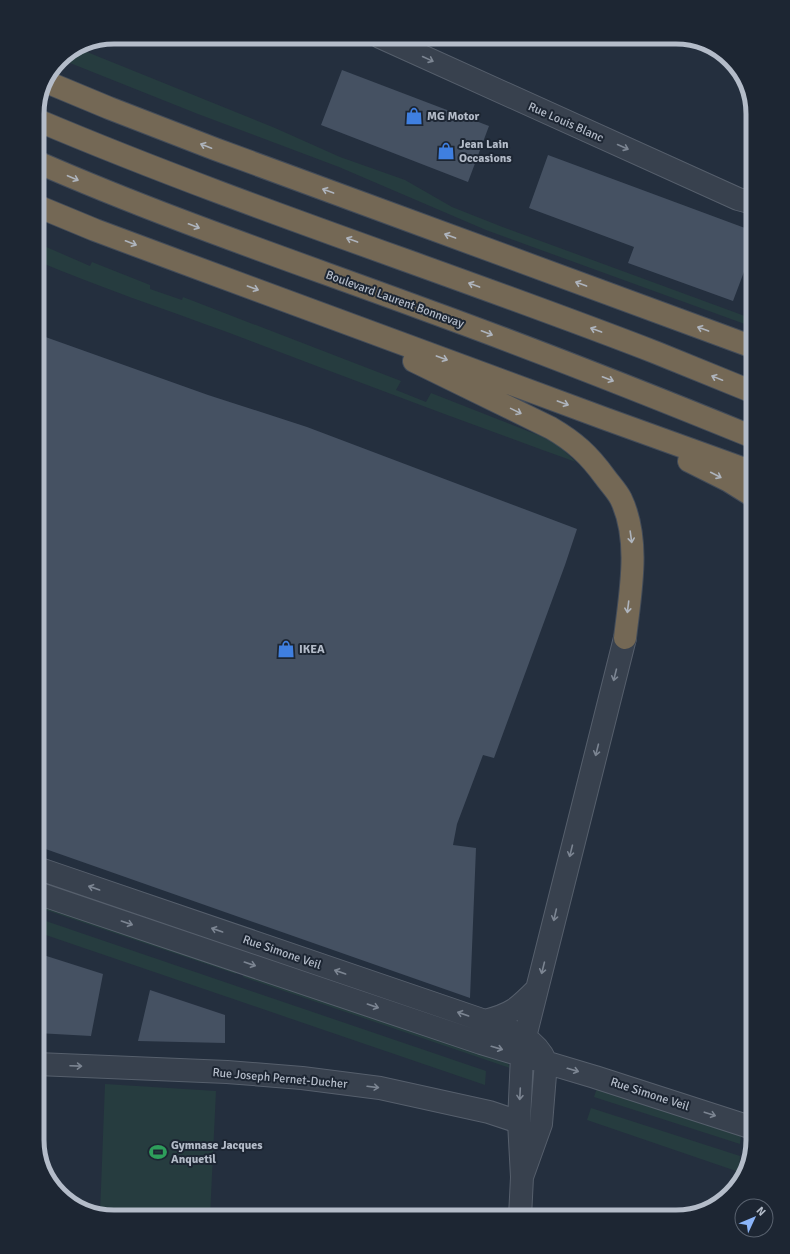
<svg xmlns="http://www.w3.org/2000/svg" width="790" height="1254" font-family="Signika,sans-serif">
<style>
.green{fill:#263c3f}
.building{fill:#455162}
.lines{fill:none;stroke-linecap:round;stroke-linejoin:round}
.minor-casing{stroke:#565f6c;stroke-width:24}
.highway-casing{stroke:#434c59;stroke-width:24}
.minor{stroke:#38414e;stroke-width:22}
.highway{stroke:#746855;stroke-width:22}
.oneway{stroke:#7c8592}
.oneway2{stroke:#aeb4bd}
.labels{text-anchor:middle;stroke-width:4;stroke-linejoin:round;paint-order:stroke}
.poi-label{font-size:12px;font-weight:bold;fill:#b4bcc9;stroke:#1d2633;text-anchor:start}
.street-label{font-size:12px;fill:#b4bcc9;stroke:#1d2633}
.rim{fill:none;stroke:#b4bcc9;stroke-width:5}
</style>
<rect width="100%" height="100%" fill="#242f3e"/>
<path class="green" d="M 77,48 L 275,128 L 340,157 L 405,180 L 452,207 L 500,226 L 753,319 L 753,327 L 486,230 L 339,167 L 198,114 L 60,59 Z
M 37,243 L 90,266 L 92,262 L 150,285 L 150,289 L 182,300 L 183,297 L 401,381 L 396,390 L 426,402 L 431,393 L 543,437 L 558,445 L 576,462 C 459,420 343,376 227,332 C 164,309 99,287 37,261 Z
M 37,898 L 238,966 L 236,974 L 37,907 Z
M 37,918 L 486,1071 L 485,1085 L 37,932 Z
M 244,968 L 507,1061 L 510,1068 L 243,977 Z
M 105,1084 L 216,1091 L 210,1217 L 109,1217 L 100,1214 Z
M 597,1088 L 741,1135 L 740,1144 L 594,1097 Z
M 591,1108 L 740,1156 L 739,1172 L 587,1120 Z"/>
<path class="building" d="M 342,70 L 489,126 L 468,182 L 321,125 Z
M 548,155 L 753,231 L 753,248 L 733,301 L 628,263 L 634,247 L 529,208 Z
M 37,334 L 208,395 L 307,427 L 577,529 L 565,565 L 494,758 L 483,755 L 457,824 L 453,845 L 476,848 L 470,998 L 37,846 Z
M 37,953 L 103,974 L 91,1036 L 37,1033 Z
M 150,990 L 225,1015 L 225,1043 L 138,1041 Z"/>
<g class="lines">
<g class="minor-casing">
<path id="minor" d="M 380,37 L 738,199 L 753,203
M 37,868 L 485,1021 C 510,1030 535,1036 546,1062 L 541,1124 L 522,1177
M 37,893 L 481,1043 L 595,1077 L 753,1128
M 485,1021 C 512,1014 517,1009 537,989
M 37,1064 L 227,1072 L 302,1078 L 380,1088 L 489,1112 L 519,1122
M 520,1217 L 522,1177 L 519,1122 L 522,1055 L 525,1037 L 625,638"/>
</g>
<g class="highway-casing">
<path id="highway" d="M 49,83 L 109,108 L 215,149 L 753,347
M 37,120 C 240,206 451,273 657,353 C 689,366 721,379 753,392
M 37,162 C 165,218 296,262 426,310 C 536,350 645,393 753,437
M 37,206 L 95,230 L 181,262 L 606,419 L 753,472
M 414,361 L 551,428 C 575,442 589,455 605,477 C 610,484 617,491 621,499 C 641,541 630,594 625,638
M 689,461 L 729,481 L 753,496"/>
</g>
<use href="#minor" class="minor"/>
<use href="#highway" class="highway"/>
</g>
<defs><path id="oneway-shaft" d="M-6 0H5M1.5-3L5.5 0L1.5 3" fill="none" stroke-width="1.6" stroke-linecap="round" stroke-linejoin="round"/></defs>
<g class="oneway">
<use href="#oneway-shaft" transform="translate(428 59) rotate(25)"/>
<use href="#oneway-shaft" transform="translate(623 147) rotate(24)"/>
<use href="#oneway-shaft" transform="translate(615 675) rotate(104)"/>
<use href="#oneway-shaft" transform="translate(597 750) rotate(104)"/>
<use href="#oneway-shaft" transform="translate(571 851) rotate(104)"/>
<use href="#oneway-shaft" transform="translate(94 888) rotate(-161)"/>
<use href="#oneway-shaft" transform="translate(555 915) rotate(103)"/>
<use href="#oneway-shaft" transform="translate(127 923) rotate(19)"/>
<use href="#oneway-shaft" transform="translate(217 930) rotate(-161)"/>
<use href="#oneway-shaft" transform="translate(250 964) rotate(19)"/>
<use href="#oneway-shaft" transform="translate(543 968) rotate(104)"/>
<use href="#oneway-shaft" transform="translate(340 972) rotate(-161)"/>
<use href="#oneway-shaft" transform="translate(373 1006) rotate(19)"/>
<use href="#oneway-shaft" transform="translate(463 1014) rotate(-161)"/>
<use href="#oneway-shaft" transform="translate(497 1048) rotate(16)"/>
<use href="#oneway-shaft" transform="translate(76 1066) rotate(2)"/>
<use href="#oneway-shaft" transform="translate(573 1070) rotate(16)"/>
<use href="#oneway-shaft" transform="translate(373 1087) rotate(7)"/>
<use href="#oneway-shaft" transform="translate(520 1094) rotate(93)"/>
<use href="#oneway-shaft" transform="translate(710 1114) rotate(18)"/>
</g>
<g class="oneway2">
<use href="#oneway-shaft" transform="translate(206 146) rotate(-159)"/>
<use href="#oneway-shaft" transform="translate(73 178) rotate(23)"/>
<use href="#oneway-shaft" transform="translate(328 191) rotate(-160)"/>
<use href="#oneway-shaft" transform="translate(194 226) rotate(21)"/>
<use href="#oneway-shaft" transform="translate(450 236) rotate(-160)"/>
<use href="#oneway-shaft" transform="translate(352 240) rotate(-160)"/>
<use href="#oneway-shaft" transform="translate(131 243) rotate(21)"/>
<use href="#oneway-shaft" transform="translate(581 284) rotate(-160)"/>
<use href="#oneway-shaft" transform="translate(474 285) rotate(-160)"/>
<use href="#oneway-shaft" transform="translate(253 288) rotate(20)"/>
<use href="#oneway-shaft" transform="translate(703 329) rotate(-160)"/>
<use href="#oneway-shaft" transform="translate(596 330) rotate(-160)"/>
<use href="#oneway-shaft" transform="translate(487 333) rotate(21)"/>
<use href="#oneway-shaft" transform="translate(442 358) rotate(20)"/>
<use href="#oneway-shaft" transform="translate(717 378) rotate(-158)"/>
<use href="#oneway-shaft" transform="translate(608 379) rotate(21)"/>
<use href="#oneway-shaft" transform="translate(563 403) rotate(20)"/>
<use href="#oneway-shaft" transform="translate(516 411) rotate(26)"/>
<use href="#oneway-shaft" transform="translate(716 475) rotate(27)"/>
<use href="#oneway-shaft" transform="translate(631 537) rotate(82)"/>
<use href="#oneway-shaft" transform="translate(628 607) rotate(97)"/>
</g>
<defs>
<g id="shop-bare" transform="scale(1.38)"><path d="M-5-2.5h2.3a2.7 3.5 0 0 1 5.4 0H5L5.5 6h-11ZM-1.5-2.5h3a1.5 2.3 0 0 0-3 0Z" fill="#3f7fe0" stroke="#1d2633" stroke-width="2.5" paint-order="stroke"/></g>
<g id="stadium-bare" transform="scale(1.38)"><path d="M0-5a6.5 5 0 1 0 0 10a6.5 5 0 1 0 0-10ZM-3.5-1.8h7v3.6h-7Z" fill="#2e9e5b" stroke="#1d2633" stroke-width="2.5" paint-order="stroke"/></g>
</defs>
<g fill-rule="evenodd">
<use href="#shop-bare" x="414" y="116"/>
<use href="#shop-bare" x="446" y="151"/>
<use href="#shop-bare" x="286" y="649"/>
<use href="#stadium-bare" x="158" y="1152"/>
</g>
<g class="labels">
<g class="poi-label">
<text x="427" y="120">MG Motor</text>
<text x="459" y="148">Jean Lain<tspan x="459" dy="14">Occasions</tspan></text>
<text x="299" y="653">IKEA</text>
<text x="171" y="1149">Gymnase Jacques<tspan x="171" dy="14">Anquetil</tspan></text>
</g>
<g class="street-label">
<text transform="translate(566 122) rotate(24)" y="4">Rue Louis Blanc</text>
<text transform="translate(395 299) rotate(20)" y="4">Boulevard Laurent Bonnevay</text>
<text transform="translate(282 952) rotate(19)" y="4">Rue Simone Veil</text>
<text transform="translate(280 1078) rotate(5)" y="4">Rue Joseph Pernet-Ducher</text>
<text transform="translate(650 1094) rotate(18)" y="4">Rue Simone Veil</text>
</g>
</g>
<path d="M0 0H790V1254H0ZM114 44H676A70 70 0 0 1 746 114V1140A70 70 0 0 1 676 1210H114A70 70 0 0 1 44 1140V114A70 70 0 0 1 114 44Z" fill="#1d2633" fill-rule="evenodd"/>
<path class="rim" d="M114 44H676A70 70 0 0 1 746 114V1140A70 70 0 0 1 676 1210H114A70 70 0 0 1 44 1140V114A70 70 0 0 1 114 44Z"/>
<g transform="translate(754 1218) rotate(46)"><circle r="19" fill="#1d2633" stroke="#59626f"/>
<path d="M0-3L7 15L0 10L-7 15Z" fill="#8ab4f8"/>
<text y="-6" font-size="11" font-weight="bold" text-anchor="middle" fill="#b4bcc9">N</text>
</g>
</svg>
